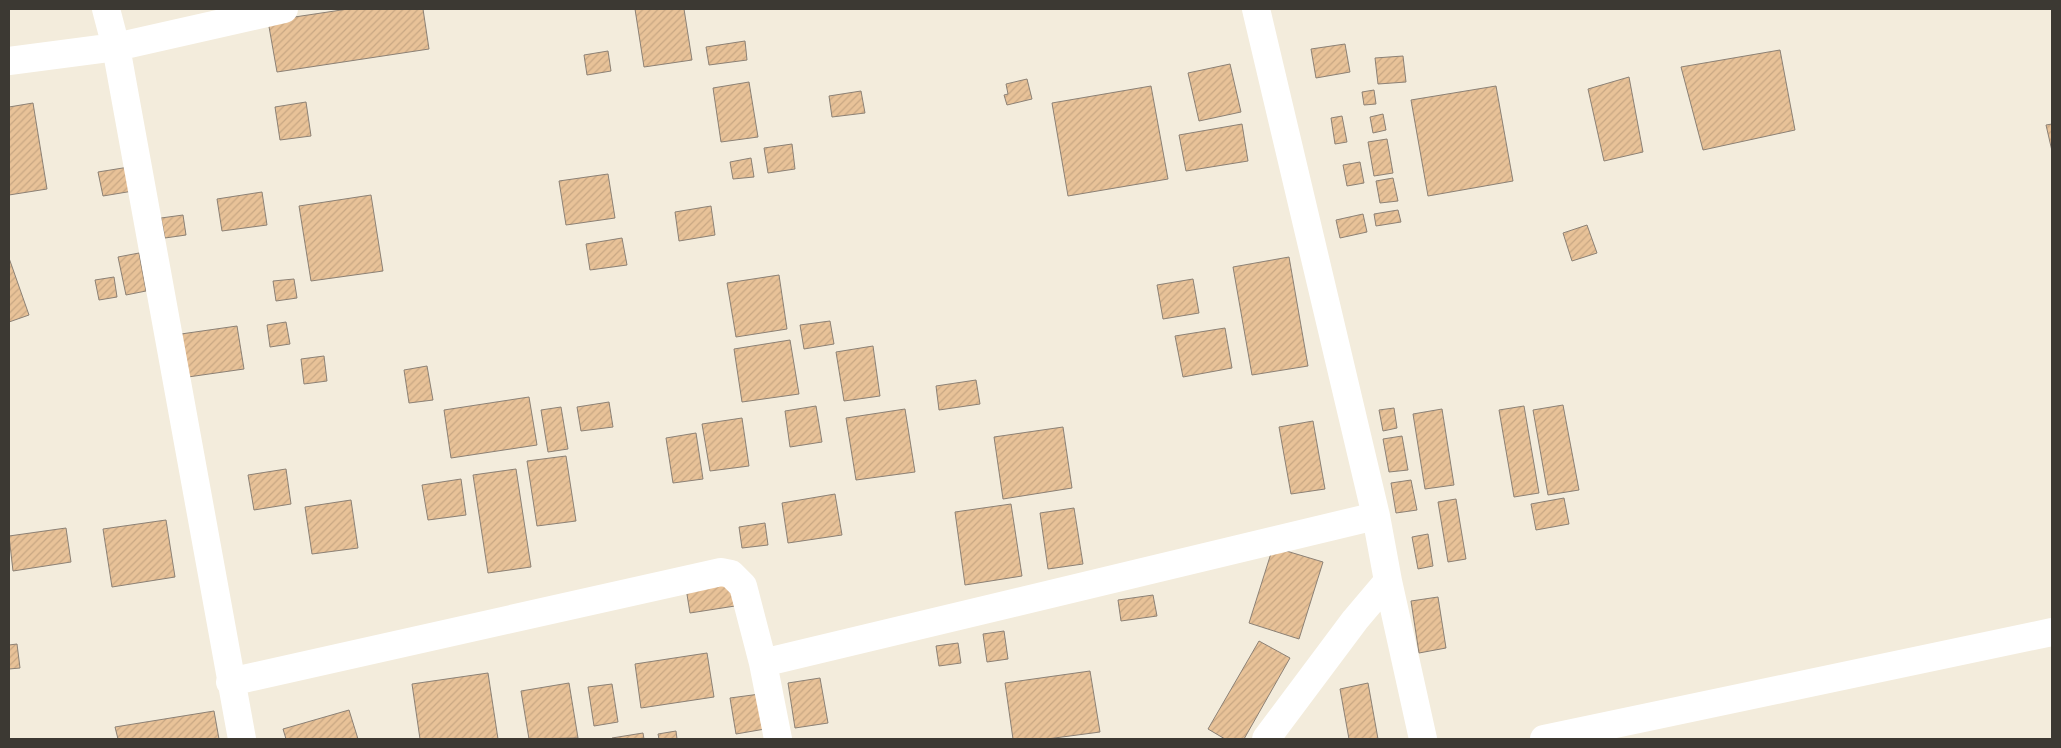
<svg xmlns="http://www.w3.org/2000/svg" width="2061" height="748" font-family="'Roboto Condensed',sans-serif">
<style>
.building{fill:url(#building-hatch);stroke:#8c8175}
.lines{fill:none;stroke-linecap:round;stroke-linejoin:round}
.minor{stroke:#fff;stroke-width:28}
</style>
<defs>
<pattern id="building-hatch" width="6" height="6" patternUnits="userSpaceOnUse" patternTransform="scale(1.25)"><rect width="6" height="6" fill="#e8c298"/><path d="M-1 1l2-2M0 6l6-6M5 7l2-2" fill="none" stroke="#c8a783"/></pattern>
</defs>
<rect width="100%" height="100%" fill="#f3ecdc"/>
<path class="building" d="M 348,9 L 423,9 L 429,49 L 277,72 L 268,21 Z
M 635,9 L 684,9 L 692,60 L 644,67 Z
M 745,41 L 747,60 L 709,65 L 706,47 Z
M 1345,44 L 1350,72 L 1316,78 L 1311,49 Z
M 1780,50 L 1795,130 L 1703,150 L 1681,67 Z
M 608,51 L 611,71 L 587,75 L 584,55 Z
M 1403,56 L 1406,82 L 1378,84 L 1375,58 Z
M 1230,64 L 1241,112 L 1199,121 L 1188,73 Z
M 1629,77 L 1643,152 L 1604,161 L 1588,89 Z
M 1027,79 L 1032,99 L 1007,105 L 1004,95 L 1008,94 L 1006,84 Z
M 749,82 L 758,137 L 721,142 L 713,88 Z
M 1151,86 L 1168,179 L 1068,196 L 1052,103 Z
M 1496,86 L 1513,181 L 1428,196 L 1411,100 Z
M 1374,90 L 1376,104 L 1364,105 L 1362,92 Z
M 861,91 L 865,113 L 832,117 L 829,96 Z
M 306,102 L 311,136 L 280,140 L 275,107 Z
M 33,103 L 47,189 L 9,195 L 9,107 Z
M 1383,114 L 1386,130 L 1373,133 L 1370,117 Z
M 1342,116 L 1347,142 L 1335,144 L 1331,118 Z
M 1242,124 L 1248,161 L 1186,171 L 1179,135 Z
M 2052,124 L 2052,151 L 2046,125 Z
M 1387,139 L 1393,173 L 1374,176 L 1368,142 Z
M 792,144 L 795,169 L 768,173 L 764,148 Z
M 751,158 L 754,177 L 733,179 L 730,162 Z
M 1360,162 L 1364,183 L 1347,186 L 1343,165 Z
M 129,167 L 133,191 L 103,196 L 98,172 Z
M 608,174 L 615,218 L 566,225 L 559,181 Z
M 1393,178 L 1398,201 L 1380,203 L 1376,181 Z
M 262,192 L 267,225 L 222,231 L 217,199 Z
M 371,195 L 383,271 L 311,281 L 299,206 Z
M 711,206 L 715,235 L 679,241 L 675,212 Z
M 1398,210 L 1401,222 L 1376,226 L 1374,214 Z
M 1363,214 L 1367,232 L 1340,238 L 1336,220 Z
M 183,215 L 186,235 L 165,238 L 161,218 Z
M 1587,225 L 1597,253 L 1572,261 L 1563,233 Z
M 622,238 L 627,265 L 590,270 L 586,244 Z
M 139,253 L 146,291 L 126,295 L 118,257 Z
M 1289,257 L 1308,366 L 1252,375 L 1233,267 Z
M 9,258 L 29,315 L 9,322 Z
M 779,275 L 787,329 L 736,337 L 727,283 Z
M 114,277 L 117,297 L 99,300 L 95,280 Z
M 294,279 L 297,298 L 276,301 L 273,281 Z
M 1193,279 L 1199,313 L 1163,319 L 1157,285 Z
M 830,321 L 834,344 L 804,349 L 800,325 Z
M 286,322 L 290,344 L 270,347 L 267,325 Z
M 237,326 L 244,369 L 188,377 L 181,334 Z
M 1225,328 L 1232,368 L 1183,377 L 1175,336 Z
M 790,340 L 799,394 L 742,402 L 734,349 Z
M 873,346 L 880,396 L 844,401 L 836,352 Z
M 324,356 L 327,381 L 304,384 L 301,359 Z
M 427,366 L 433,400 L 409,403 L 404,370 Z
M 976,380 L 980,404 L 939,410 L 936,386 Z
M 529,397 L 537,445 L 451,458 L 444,410 Z
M 609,402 L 613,427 L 581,431 L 577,407 Z
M 1563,405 L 1579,490 L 1548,495 L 1533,410 Z
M 816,406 L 822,442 L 790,447 L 785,411 Z
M 1524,406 L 1539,493 L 1514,497 L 1499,410 Z
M 561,407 L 568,449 L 548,452 L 541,410 Z
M 1394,408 L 1397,428 L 1383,431 L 1379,410 Z
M 905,409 L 915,472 L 856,480 L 846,418 Z
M 1442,409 L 1454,485 L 1425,489 L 1413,414 Z
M 742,418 L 749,466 L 710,471 L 702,424 Z
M 1313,421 L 1325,489 L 1291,494 L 1279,427 Z
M 1063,427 L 1072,488 L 1003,499 L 994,437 Z
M 696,433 L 703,479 L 673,483 L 666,438 Z
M 1402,436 L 1408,470 L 1389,472 L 1383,439 Z
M 566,456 L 576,521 L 537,526 L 527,461 Z
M 286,469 L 291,504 L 254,510 L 248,475 Z
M 516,469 L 531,567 L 488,573 L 473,475 Z
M 461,479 L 466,515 L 428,520 L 422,485 Z
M 1411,480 L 1417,510 L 1396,513 L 1391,483 Z
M 835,494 L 842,535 L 788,543 L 782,503 Z
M 1564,498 L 1569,524 L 1536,530 L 1531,504 Z
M 1456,499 L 1466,559 L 1448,562 L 1438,502 Z
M 351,500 L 358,548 L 312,554 L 305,507 Z
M 1011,504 L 1022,576 L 965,585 L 955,512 Z
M 1074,508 L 1083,564 L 1048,569 L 1040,513 Z
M 166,520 L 175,577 L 112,587 L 103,529 Z
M 765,523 L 768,545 L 742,548 L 739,527 Z
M 66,528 L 71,562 L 13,571 L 9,536 Z
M 1428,534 L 1433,566 L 1418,569 L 1412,537 Z
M 1273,547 L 1323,562 L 1299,639 L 1249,623 Z
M 731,575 L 735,606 L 690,613 L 685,582 Z
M 1153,595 L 1157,616 L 1121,621 L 1118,600 Z
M 1438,597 L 1446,648 L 1419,653 L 1411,601 Z
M 1004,631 L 1008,659 L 987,662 L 983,634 Z
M 1259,641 L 1290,658 L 1244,739 L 1225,739 L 1208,729 Z
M 958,643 L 961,663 L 939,666 L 936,646 Z
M 17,644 L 20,668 L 9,669 L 9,645 Z
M 707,653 L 714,697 L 641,708 L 635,664 Z
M 1090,671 L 1100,732 L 1047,739 L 1013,739 L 1005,683 Z
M 488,673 L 498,739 L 420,739 L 412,684 Z
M 820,678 L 828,723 L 795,728 L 788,683 Z
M 569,683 L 578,738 L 529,739 L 521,691 Z
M 1368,683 L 1378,739 L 1349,739 L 1340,689 Z
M 612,684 L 618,722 L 594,726 L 588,687 Z
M 760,694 L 765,729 L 736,734 L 730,698 Z
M 349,710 L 358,739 L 286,739 L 283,729 Z
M 214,711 L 219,739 L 118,739 L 115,727 Z
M 676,731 L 677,739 L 659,739 L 658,734 Z
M 643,733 L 644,739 L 612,739 L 612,738 Z"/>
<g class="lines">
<path class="minor" d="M 106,9 L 116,47 L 242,739
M 1256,9 L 1376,516 L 1388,581 L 1423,739
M 9,61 L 116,47 L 284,9
M 763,663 L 1376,516
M 230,682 L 721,572 L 731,574 L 743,586 L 763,663 L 778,739
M 1266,739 L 1355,620 L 1388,581
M 1544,739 L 2052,632"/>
</g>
<rect width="2061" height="748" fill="none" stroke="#3c3933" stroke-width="20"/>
</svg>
